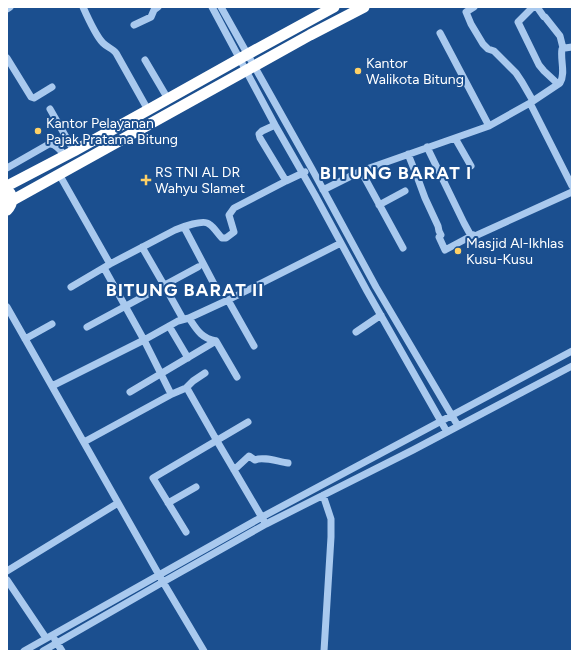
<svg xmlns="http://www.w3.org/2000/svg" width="579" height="658" font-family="Figtree,sans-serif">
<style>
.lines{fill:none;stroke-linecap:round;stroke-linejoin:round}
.minor{stroke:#a9c9ee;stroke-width:7}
.highway{stroke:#fff;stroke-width:11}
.poi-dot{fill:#ffd166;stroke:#1b4f8f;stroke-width:1.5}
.labels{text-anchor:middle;stroke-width:4;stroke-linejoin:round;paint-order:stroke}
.poi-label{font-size:14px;fill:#fff;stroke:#1b4f8f;text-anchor:start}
.district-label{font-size:18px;font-weight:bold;letter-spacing:1px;fill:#fff;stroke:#1b4f8f}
</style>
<rect width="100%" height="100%" fill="#1b4f8f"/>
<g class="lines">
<path class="minor" d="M 83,7 C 87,16 97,37 103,43 C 107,47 113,49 116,53 L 148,110
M 212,7 L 275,125 L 315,195 L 367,291 L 447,432
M 221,7 L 312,169 L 376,287 L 458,426
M 474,7 L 466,12 L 471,24 L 483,44 L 488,49 L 494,51 L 516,73 L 522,82 L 533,101
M 533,7 L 518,22 L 539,65 L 544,71 L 558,84
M 537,7 L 544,17 L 545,17 L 560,36 L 563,48
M 7,9 L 10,7
M 134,25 L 151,17 L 154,10 L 158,7
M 440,33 L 489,126
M 7,58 L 31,97 L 34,98 L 52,87
M 145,60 L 168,99
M 530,103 L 572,186
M 50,109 L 74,151
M 275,125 L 262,131 L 259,134 L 260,138 L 286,181
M 455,138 L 471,166
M 427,147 L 464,223 L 470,234 L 475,236 L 572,192
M 408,154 L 418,179 L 425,198 L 438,226 L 439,231 L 441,235 L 439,237 L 445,250 L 473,235
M 7,168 L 49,144 C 56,143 61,151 65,156
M 361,171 L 403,248
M 59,174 L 110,264
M 323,190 L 361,171 L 489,126 L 530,103 L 560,83 C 566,73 560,60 562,49 L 565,48 L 572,47
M 379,205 L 405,191
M 184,227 L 214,284
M 142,247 L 164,285 L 183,319
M 104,268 L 144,340 L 170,392
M 71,287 L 110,264 L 175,230 C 182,227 204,219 209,224 C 214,227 218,234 222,238 L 226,238 L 234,232 L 229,215 L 234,208 L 286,181 L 305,172
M 228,300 L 254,346
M 7,307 L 163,582 L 204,651
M 189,318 C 197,330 201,338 216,341 L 237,377
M 169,326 L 188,358
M 87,327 L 198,267
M 356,332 L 381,315
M 25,339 L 52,324
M 52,386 L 144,340 L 178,321 L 189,318 L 228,300 L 341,243
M 186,388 L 193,381 L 205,373
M 130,392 L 216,341
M 84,442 L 172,394 L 186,388 L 188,390 L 217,441 L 264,521
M 234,470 L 249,456 L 255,460 C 263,456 279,462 288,463
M 323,495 L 331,519 L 331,537 L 324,651
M 168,503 L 196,487
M 186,532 L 153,478 L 248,422
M 7,571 L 118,503
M 7,580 L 46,638
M 55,640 L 62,651
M 24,651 L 262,517 L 572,351
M 43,651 L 163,582 L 266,524 L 413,450 L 572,366"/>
<path class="highway" d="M 7,186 L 74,151 L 148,110 L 248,54 L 334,7
M 13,200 L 310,35 L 364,7
M 7,210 C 12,205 13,200 10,193"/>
</g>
<g class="poi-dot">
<circle cx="358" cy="71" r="4"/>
<circle cx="38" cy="131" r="4"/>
<path d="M144 174h4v4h4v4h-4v4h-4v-4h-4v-4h4z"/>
<circle cx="458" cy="251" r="4"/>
</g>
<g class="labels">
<g class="poi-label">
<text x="366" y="68">Kantor<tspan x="366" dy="16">Walikota Bitung</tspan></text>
<text x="46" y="128">Kantor Pelayanan<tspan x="46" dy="16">Pajak Pratama Bitung</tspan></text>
<text x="155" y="177">RS TNI AL DR<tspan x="155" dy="16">Wahyu Slamet</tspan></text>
<text x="466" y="248">Masjid Al-Ikhlas<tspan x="466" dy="16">Kusu-Kusu</tspan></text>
</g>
<g class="district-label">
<text x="396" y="179">BITUNG BARAT I</text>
<text x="185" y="296">BITUNG BARAT II</text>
</g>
</g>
<rect width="579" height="658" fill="none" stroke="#ffffff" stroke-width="16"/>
</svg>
